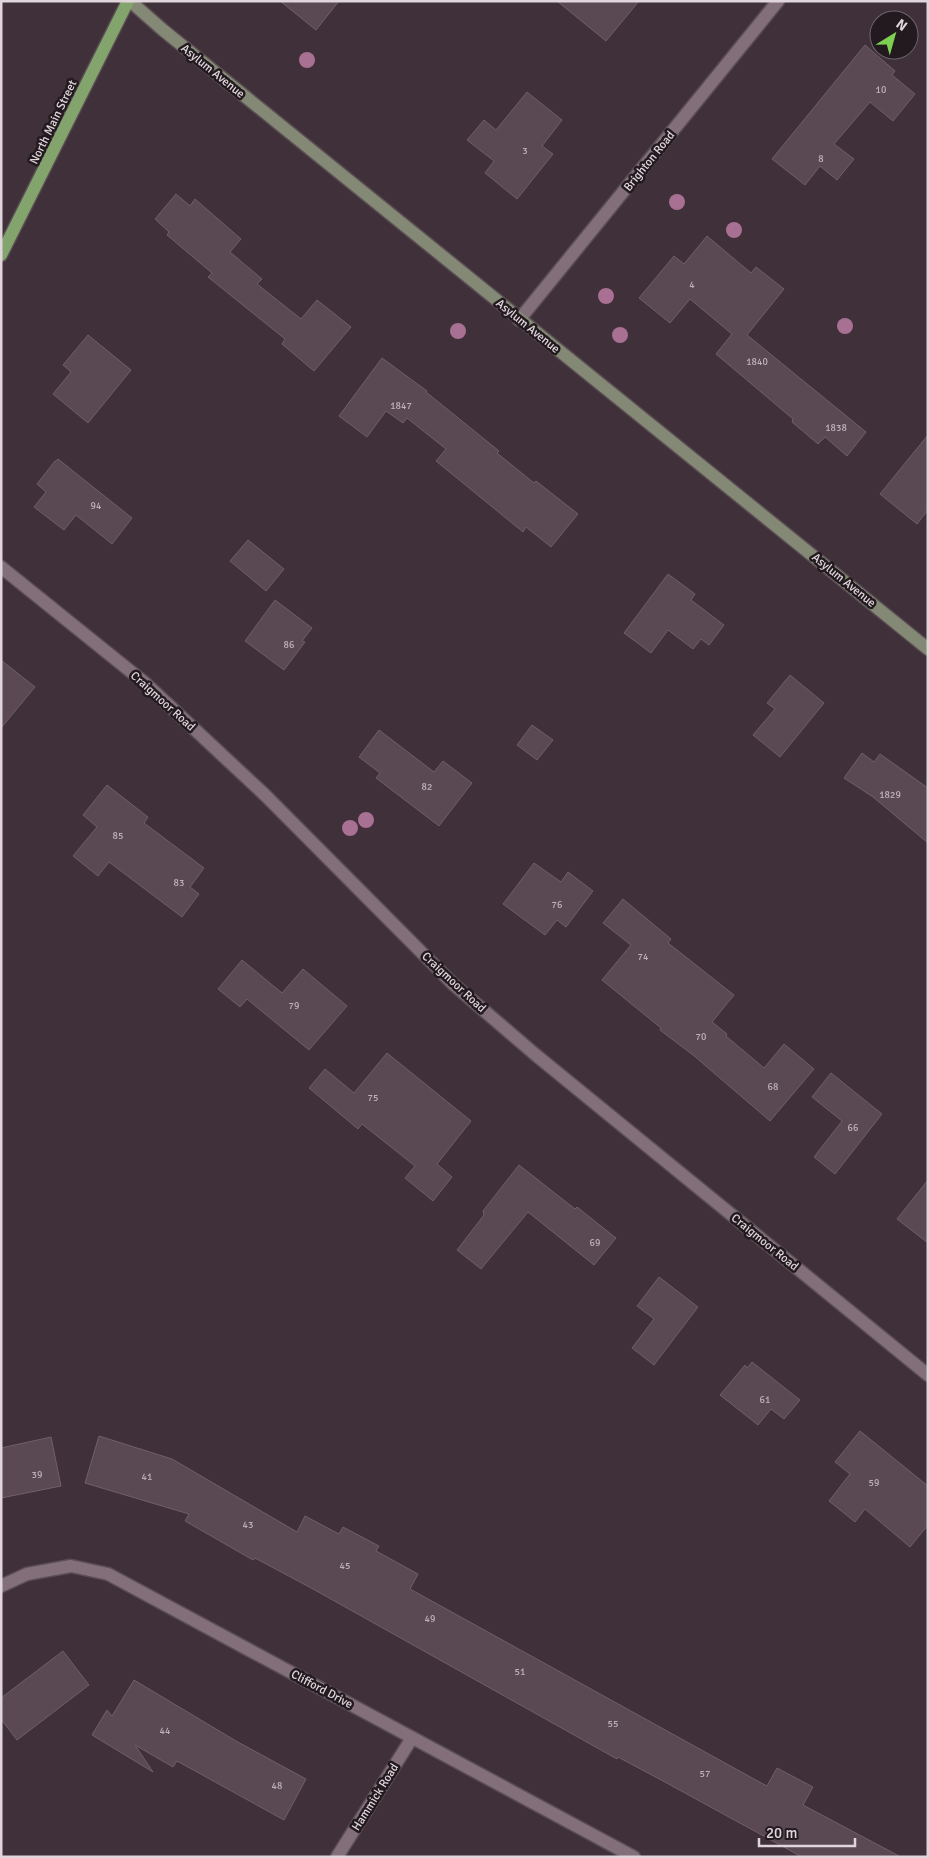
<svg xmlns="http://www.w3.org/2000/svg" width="929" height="1858" font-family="Signika,sans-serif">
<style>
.building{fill:#5a4953;stroke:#705e68}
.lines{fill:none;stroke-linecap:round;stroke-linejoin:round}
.minor-casing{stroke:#5a4d54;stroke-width:15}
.secondary-casing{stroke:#5a4d54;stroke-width:15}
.primary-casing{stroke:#5a4d54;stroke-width:15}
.minor{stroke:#826f7a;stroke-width:12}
.secondary{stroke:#838974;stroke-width:12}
.primary{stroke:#84a46e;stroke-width:12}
.tree{fill:#a87092}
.labels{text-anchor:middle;stroke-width:5;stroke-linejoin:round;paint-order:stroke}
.number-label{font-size:10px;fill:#beb2b9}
.street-label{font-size:12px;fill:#e0d5db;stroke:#221a1f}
</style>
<rect width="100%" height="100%" fill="#403039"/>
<path class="building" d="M 280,1 L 339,1 L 316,30 Z
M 557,1 L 639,1 L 606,41 Z
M 865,45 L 895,71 L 892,75 L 915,94 L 893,121 L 870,102 L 834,144 L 854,159 L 837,180 L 820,166 L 805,185 L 772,159 Z
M 527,92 L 562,120 L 542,146 L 553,154 L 517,199 L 485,173 L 494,161 L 467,140 L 484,120 L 496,130 Z
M 176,194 L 190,206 L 195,199 L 241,239 L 230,252 L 262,279 L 257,284 L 301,319 L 317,300 L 351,327 L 314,371 L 282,344 L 285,339 L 208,277 L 212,273 L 167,235 L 169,232 L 155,219 Z
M 707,236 L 751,273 L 756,267 L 784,289 L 747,335 L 866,432 L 847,456 L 825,437 L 818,444 L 792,422 L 793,419 L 716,354 L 732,334 L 690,299 L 670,323 L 639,298 L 674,256 L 684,264 Z
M 88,335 L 131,370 L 88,423 L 53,394 L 71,372 L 63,365 Z
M 382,358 L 427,391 L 426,392 L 499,451 L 497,453 L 534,483 L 536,481 L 578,514 L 551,547 L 526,527 L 523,532 L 436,461 L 446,449 L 407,418 L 403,423 L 386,411 L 367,437 L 339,416 Z
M 928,435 L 928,510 L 917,524 L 880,494 Z
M 58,459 L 132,518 L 112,544 L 76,515 L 64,530 L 34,507 L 46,492 L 37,484 L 55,461 L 56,461 Z
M 248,540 L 284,569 L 266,591 L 230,561 Z
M 668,574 L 695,594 L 691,600 L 724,625 L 709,645 L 701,639 L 693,649 L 668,630 L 651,653 L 624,633 Z
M 275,600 L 312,628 L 302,641 L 305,642 L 284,670 L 245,641 Z
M 1,660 L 35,687 L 1,728 Z
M 790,675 L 824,703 L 780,757 L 753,735 L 775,709 L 767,703 Z
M 532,725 L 553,740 L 537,760 L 517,745 Z
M 379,730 L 434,772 L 443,761 L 472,783 L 439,826 L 376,778 L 380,773 L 359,757 Z
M 862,753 L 874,762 L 880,754 L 928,788 L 928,843 L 873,797 L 844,778 Z
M 107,785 L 148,817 L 144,823 L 204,868 L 190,887 L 199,894 L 182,917 L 109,862 L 98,876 L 73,856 L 97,827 L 83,815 Z
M 534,863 L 561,882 L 568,872 L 593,891 L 566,927 L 557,920 L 545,935 L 503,904 Z
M 623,899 L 671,939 L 668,943 L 734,995 L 712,1022 L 727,1034 L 726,1036 L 764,1068 L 784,1044 L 814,1069 L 770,1121 L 693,1055 L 660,1030 L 661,1028 L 602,980 L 631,945 L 603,923 Z
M 242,960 L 282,993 L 303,969 L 347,1006 L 309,1050 L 247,999 L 240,1007 L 218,989 Z
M 387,1053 L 471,1121 L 437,1164 L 452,1177 L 433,1201 L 405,1178 L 415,1166 L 362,1124 L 358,1129 L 309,1088 L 325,1069 L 354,1093 Z
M 831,1073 L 882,1114 L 835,1174 L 814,1157 L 842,1121 L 812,1097 Z
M 519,1165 L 575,1209 L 577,1207 L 616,1238 L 594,1265 L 528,1212 L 481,1269 L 457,1250 L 484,1215 L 483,1211 Z
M 928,1180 L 928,1243 L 897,1219 Z
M 659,1277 L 698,1307 L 654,1365 L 632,1348 L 654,1319 L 637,1306 Z
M 752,1362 L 800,1400 L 784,1419 L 771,1409 L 758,1425 L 720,1395 L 745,1365 L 747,1368 Z
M 860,1431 L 928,1486 L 928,1525 L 910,1547 L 865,1509 L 855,1522 L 829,1501 L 850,1474 L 835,1462 Z
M 99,1436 L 172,1459 L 297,1532 L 305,1516 L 339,1534 L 343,1527 L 379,1546 L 376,1551 L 418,1574 L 410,1589 L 754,1779 L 767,1786 L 777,1768 L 813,1787 L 803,1805 L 901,1857 L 802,1857 L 663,1781 L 618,1757 L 617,1759 L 313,1589 L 255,1558 L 253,1560 L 185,1521 L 189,1514 L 85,1483 Z
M 51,1437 L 61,1486 L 1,1498 L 1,1448 Z
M 63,1651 L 89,1685 L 17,1740 L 1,1719 L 1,1698 Z
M 134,1680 L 236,1741 L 306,1779 L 284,1820 L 177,1761 L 173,1767 L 135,1745 L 153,1772 L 92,1735 L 107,1710 L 112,1716 Z"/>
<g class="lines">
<g class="minor-casing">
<path id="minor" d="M 519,320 L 778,1
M 1,567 L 145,683 L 265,795 L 453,984 L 537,1056 L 928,1375
M 1,1586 L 27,1574 L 71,1566 L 108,1574 L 634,1857
M 337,1857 L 412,1738"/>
</g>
<g class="secondary-casing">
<path id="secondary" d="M 130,1 L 163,30 L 928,649"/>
</g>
<g class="primary-casing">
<path id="primary" d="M 1,255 L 128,1"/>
</g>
<use href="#minor" class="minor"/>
<use href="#secondary" class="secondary"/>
<use href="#primary" class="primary"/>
</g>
<g class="tree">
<circle cx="307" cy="60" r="8"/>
<circle cx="677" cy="202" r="8"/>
<circle cx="734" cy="230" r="8"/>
<circle cx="606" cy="296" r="8"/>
<circle cx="845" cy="326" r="8"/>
<circle cx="458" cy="331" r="8"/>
<circle cx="620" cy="335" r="8"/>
<circle cx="366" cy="820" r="8"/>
<circle cx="350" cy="828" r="8"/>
</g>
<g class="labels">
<g class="number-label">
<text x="881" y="93">10</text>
<text x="525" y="154">3</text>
<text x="821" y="162">8</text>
<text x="692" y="288">4</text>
<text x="757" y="365">1840</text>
<text x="401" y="409">1847</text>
<text x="836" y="431">1838</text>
<text x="96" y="509">94</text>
<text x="289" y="648">86</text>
<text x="427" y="790">82</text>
<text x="890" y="798">1829</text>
<text x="118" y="839">85</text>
<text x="179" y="886">83</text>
<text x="557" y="908">76</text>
<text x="643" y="960">74</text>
<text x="294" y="1009">79</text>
<text x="701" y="1040">70</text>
<text x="773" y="1090">68</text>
<text x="373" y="1101">75</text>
<text x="853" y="1131">66</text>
<text x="595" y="1246">69</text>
<text x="765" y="1403">61</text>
<text x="37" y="1478">39</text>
<text x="147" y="1480">41</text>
<text x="874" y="1486">59</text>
<text x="248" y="1528">43</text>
<text x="345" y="1569">45</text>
<text x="430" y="1622">49</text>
<text x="520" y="1675">51</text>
<text x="613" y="1727">55</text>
<text x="165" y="1734">44</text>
<text x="705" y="1777">57</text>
<text x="277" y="1789">48</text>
</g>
<g class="street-label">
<text transform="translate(213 71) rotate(39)" y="4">Asylum Avenue</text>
<text transform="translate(53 122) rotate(-64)" y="4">North Main Street</text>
<text transform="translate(649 161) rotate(-51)" y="4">Brighton Road</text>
<text transform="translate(528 326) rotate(39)" y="4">Asylum Avenue</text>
<text transform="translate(844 580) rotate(39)" y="4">Asylum Avenue</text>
<text transform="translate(163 701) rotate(42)" y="4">Craigmoor Road</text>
<text transform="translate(454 982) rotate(43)" y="4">Craigmoor Road</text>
<text transform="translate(765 1242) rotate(39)" y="4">Craigmoor Road</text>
<text transform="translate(322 1689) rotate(28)" y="4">Clifford Drive</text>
<text transform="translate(375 1797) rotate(-58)" y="4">Hammick Road</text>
</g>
</g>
<rect width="929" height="1858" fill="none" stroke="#e0d5db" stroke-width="5"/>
<g transform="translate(894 35) rotate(37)"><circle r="24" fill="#221a1f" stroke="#6e656a"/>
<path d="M0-4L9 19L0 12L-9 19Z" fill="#7fd052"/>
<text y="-8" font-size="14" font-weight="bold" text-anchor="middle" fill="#e0d5db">N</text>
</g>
<path d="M759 1838v8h96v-8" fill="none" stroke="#e0d5db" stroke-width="2.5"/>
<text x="766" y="1838" font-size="15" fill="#e0d5db" stroke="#221a1f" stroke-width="4" paint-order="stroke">20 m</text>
</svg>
